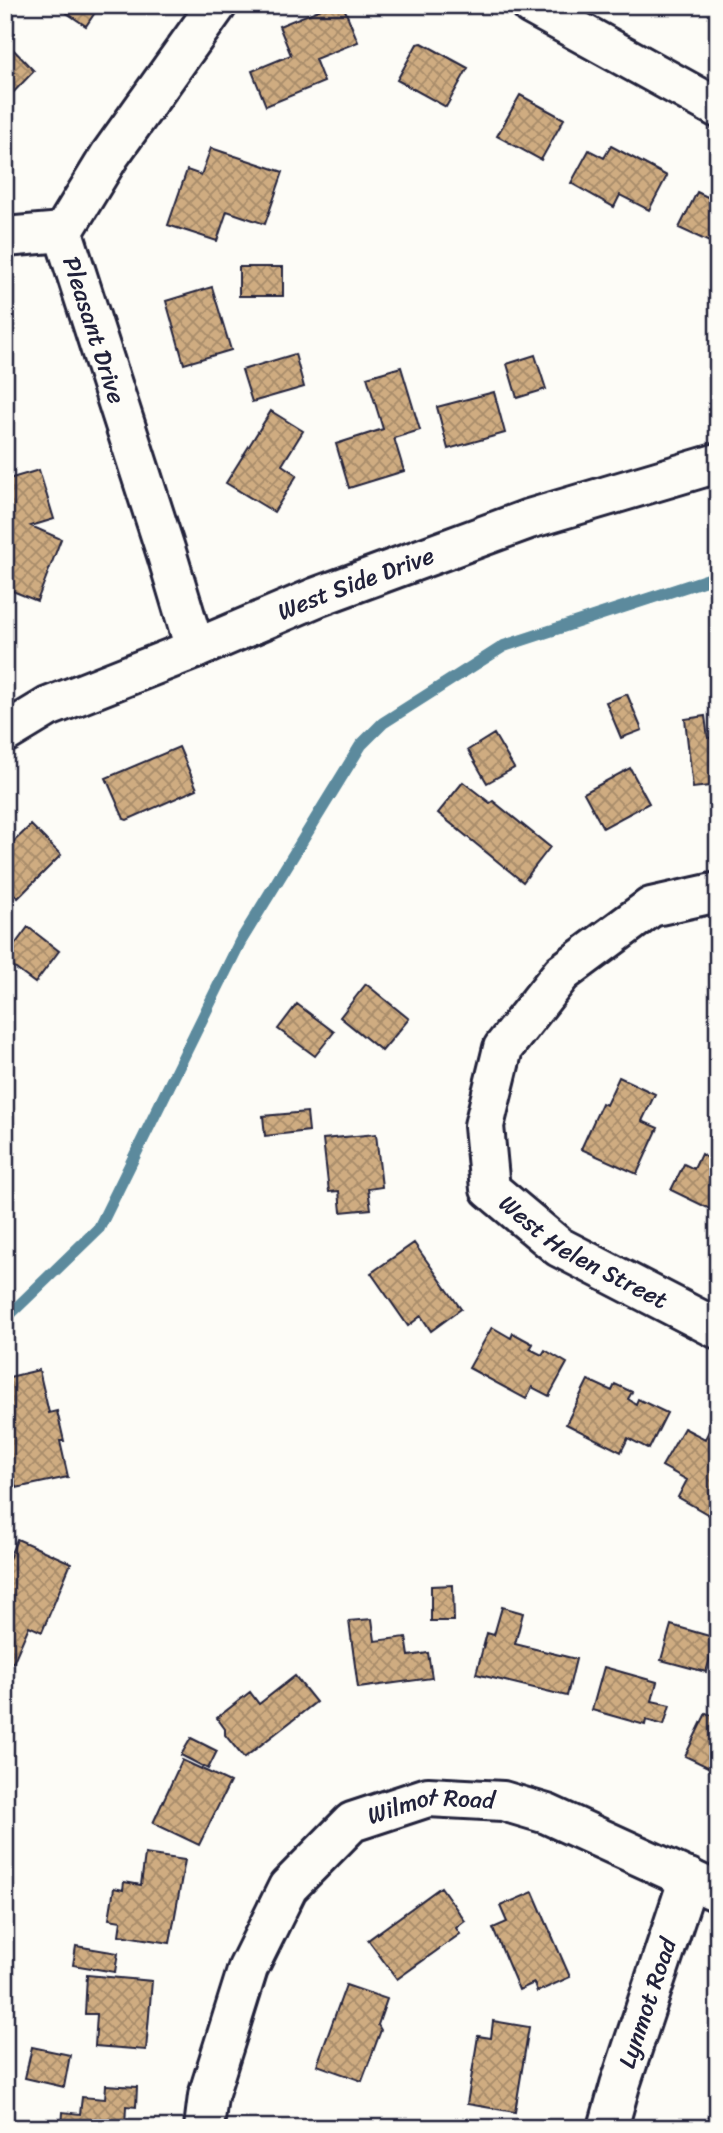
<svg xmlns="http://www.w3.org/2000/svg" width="723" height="2133" font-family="Sriracha,sans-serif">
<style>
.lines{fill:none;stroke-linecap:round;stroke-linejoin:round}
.stream{stroke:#5b8a9d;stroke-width:12}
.building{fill:url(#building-cross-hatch);stroke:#22223b;stroke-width:2}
.street-casing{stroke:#22223b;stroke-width:44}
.street{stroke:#fdfcf7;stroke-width:38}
.labels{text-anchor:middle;stroke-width:5;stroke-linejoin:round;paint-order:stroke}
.street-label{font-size:24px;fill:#22223b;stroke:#fdfcf7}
</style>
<defs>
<pattern id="building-cross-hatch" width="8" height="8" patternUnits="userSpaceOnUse" patternTransform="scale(1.75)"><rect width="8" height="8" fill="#cfac81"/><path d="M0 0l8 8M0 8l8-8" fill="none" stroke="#a88c6b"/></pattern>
</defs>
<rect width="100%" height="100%" fill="#fdfcf7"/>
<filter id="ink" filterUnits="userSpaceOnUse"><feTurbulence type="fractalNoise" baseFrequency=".0143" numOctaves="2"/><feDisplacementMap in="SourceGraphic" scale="14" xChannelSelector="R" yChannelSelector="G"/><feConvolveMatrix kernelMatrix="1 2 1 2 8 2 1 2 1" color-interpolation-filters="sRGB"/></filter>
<g filter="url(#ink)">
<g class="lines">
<path class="stream" d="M 5,1319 L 99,1228 L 240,942 L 361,745 L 383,723 L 504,646 L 718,576"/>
</g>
<path class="building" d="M 55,5 L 100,5 L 86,26 Z
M 331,5 L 343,5 L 358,42 L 315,59 L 324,82 L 266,106 L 252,71 L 291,55 L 279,26 Z
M 422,43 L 468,68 L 446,107 L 397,80 L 417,44 Z
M 8,44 L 34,71 L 5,101 L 5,47 Z
M 520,95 L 564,119 L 541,160 L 497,136 Z
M 611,146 L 667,176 L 649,210 L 620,195 L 614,207 L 571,183 L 589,150 L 604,158 Z
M 211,148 L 283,172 L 265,224 L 227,211 L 217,241 L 168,225 L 187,170 L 201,175 Z
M 697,192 L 718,202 L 718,246 L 679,228 Z
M 239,267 L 283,267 L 283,296 L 239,296 Z
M 212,287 L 231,350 L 184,364 L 166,301 Z
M 295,354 L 304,387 L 252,402 L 242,370 Z
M 535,355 L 546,389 L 517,398 L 507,364 Z
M 401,367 L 420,430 L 394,438 L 404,471 L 349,488 L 336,444 L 383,429 L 367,377 Z
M 494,392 L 505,433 L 448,449 L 437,407 Z
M 271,411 L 303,431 L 282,465 L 297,475 L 274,512 L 226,483 Z
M 39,470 L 54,519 L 31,526 L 61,539 L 37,601 L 5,588 L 5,550 L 12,532 L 5,510 L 5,480 Z
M 627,694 L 642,730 L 621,738 L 606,702 Z
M 705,716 L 708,738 L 718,737 L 718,785 L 693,788 L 685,719 Z
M 494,734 L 514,768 L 487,783 L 468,750 Z
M 179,747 L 197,789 L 127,820 L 124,819 L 106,778 Z
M 630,768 L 649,803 L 603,828 L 584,793 Z
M 463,782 L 490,803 L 493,801 L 550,847 L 523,882 L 438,813 Z
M 31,825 L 61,855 L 18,898 L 5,886 L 5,850 Z
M 28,927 L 59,951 L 35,983 L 5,961 L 5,958 Z
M 366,984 L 409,1019 L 382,1051 L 340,1017 Z
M 297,1004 L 334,1032 L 315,1056 L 278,1029 Z
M 619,1077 L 655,1094 L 642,1121 L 658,1128 L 637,1174 L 581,1149 L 602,1103 L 606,1105 Z
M 307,1112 L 309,1131 L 265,1136 L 263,1116 Z
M 376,1134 L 382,1187 L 368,1189 L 371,1209 L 341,1212 L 339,1191 L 329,1192 L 323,1139 Z
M 716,1139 L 718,1140 L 718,1213 L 671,1190 L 684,1164 L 694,1169 L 701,1154 L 707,1158 Z
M 414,1243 L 461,1309 L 431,1331 L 421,1316 L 408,1326 L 371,1273 Z
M 492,1327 L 511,1338 L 513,1333 L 533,1344 L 530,1349 L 542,1355 L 545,1350 L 567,1363 L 549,1396 L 532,1387 L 526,1399 L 469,1368 Z
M 39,1370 L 49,1413 L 57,1411 L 64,1441 L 60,1441 L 68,1477 L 16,1488 L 11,1463 L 5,1464 L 5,1378 Z
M 588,1380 L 612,1391 L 615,1384 L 632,1392 L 628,1399 L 636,1404 L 638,1399 L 667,1413 L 649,1449 L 628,1438 L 621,1452 L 566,1424 Z
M 684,1428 L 705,1439 L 709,1431 L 718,1436 L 716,1519 L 678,1497 L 687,1480 L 662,1466 Z
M 17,1539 L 71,1563 L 42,1632 L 29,1626 L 13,1663 L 5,1659 L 5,1568 Z
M 453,1585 L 454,1621 L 431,1621 L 431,1586 Z
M 502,1607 L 523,1613 L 515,1644 L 576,1659 L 567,1696 L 476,1674 L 487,1633 L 494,1635 Z
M 372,1619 L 375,1641 L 406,1637 L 409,1656 L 428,1653 L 432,1678 L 358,1688 L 349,1621 Z
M 671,1625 L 716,1638 L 706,1672 L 661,1660 Z
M 604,1667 L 657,1682 L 652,1701 L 670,1705 L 664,1725 L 646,1720 L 645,1725 L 592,1710 Z
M 295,1676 L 316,1702 L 244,1758 L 225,1735 L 225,1729 L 217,1718 L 250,1692 L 259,1704 Z
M 706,1713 L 718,1718 L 718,1772 L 685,1756 Z
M 191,1738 L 217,1751 L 208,1769 L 181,1755 Z
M 182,1760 L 230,1782 L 199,1845 L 153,1823 Z
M 145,1854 L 185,1860 L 170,1943 L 119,1935 L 121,1921 L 109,1919 L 114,1888 L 123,1890 L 124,1882 L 141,1885 Z
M 441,1887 L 465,1921 L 456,1928 L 460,1934 L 397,1979 L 368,1940 Z
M 533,1892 L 570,1977 L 537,1992 L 534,1983 L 519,1990 L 493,1928 L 507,1922 L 500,1906 Z
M 76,1946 L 118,1953 L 115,1972 L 73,1965 Z
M 87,1975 L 152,1981 L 146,2050 L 95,2046 L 97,2014 L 85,2014 Z
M 346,1985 L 387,1999 L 378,2025 L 381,2030 L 362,2081 L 317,2065 Z
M 493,2021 L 529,2027 L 515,2112 L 467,2104 L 478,2036 L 491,2038 Z
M 32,2047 L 70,2055 L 64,2087 L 25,2078 Z
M 106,2085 L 137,2087 L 136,2107 L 126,2106 L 125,2128 L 62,2128 L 63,2112 L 80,2114 L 82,2097 L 105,2099 Z
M 718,2096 L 718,2128 L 704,2128 Z"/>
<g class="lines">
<g class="street-casing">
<g id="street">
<path d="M 531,5 L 718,108"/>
<path d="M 5,237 L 63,232"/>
<path d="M 195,649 L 167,555 L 63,232 L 110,155 L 217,5"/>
<path id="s1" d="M 5,733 L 48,707 L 195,649 L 317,597 L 529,519 L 718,463"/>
<path id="s2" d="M 718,892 L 651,907 L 562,973 L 503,1048 L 484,1126 L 490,1189 L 559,1247 L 718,1329"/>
<path id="s3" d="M 204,2128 L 208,2096 L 248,1968 L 288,1887 L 352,1822 L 428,1797 L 503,1801 L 547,1814 L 718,1892"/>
<path id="s4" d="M 608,2128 L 620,2085 L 689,1878"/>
</g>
</g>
<use href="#street" class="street"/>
</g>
</g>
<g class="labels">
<g class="street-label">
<text transform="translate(94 330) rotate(72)" y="8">Pleasant Drive</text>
<text dy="8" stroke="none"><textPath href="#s1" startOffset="382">West Side Drive</textPath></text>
<text dy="8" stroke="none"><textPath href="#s2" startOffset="532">West Helen Street</textPath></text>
<text dy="8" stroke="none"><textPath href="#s3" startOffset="430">Wilmot Road</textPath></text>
<text dy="8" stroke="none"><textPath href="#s4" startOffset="131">Lynmot Road</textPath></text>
</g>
</g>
<rect width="723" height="2133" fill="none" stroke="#fdfcf7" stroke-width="28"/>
<rect x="14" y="14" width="695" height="2105" fill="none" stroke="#22223b" stroke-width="2.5" filter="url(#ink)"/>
</svg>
